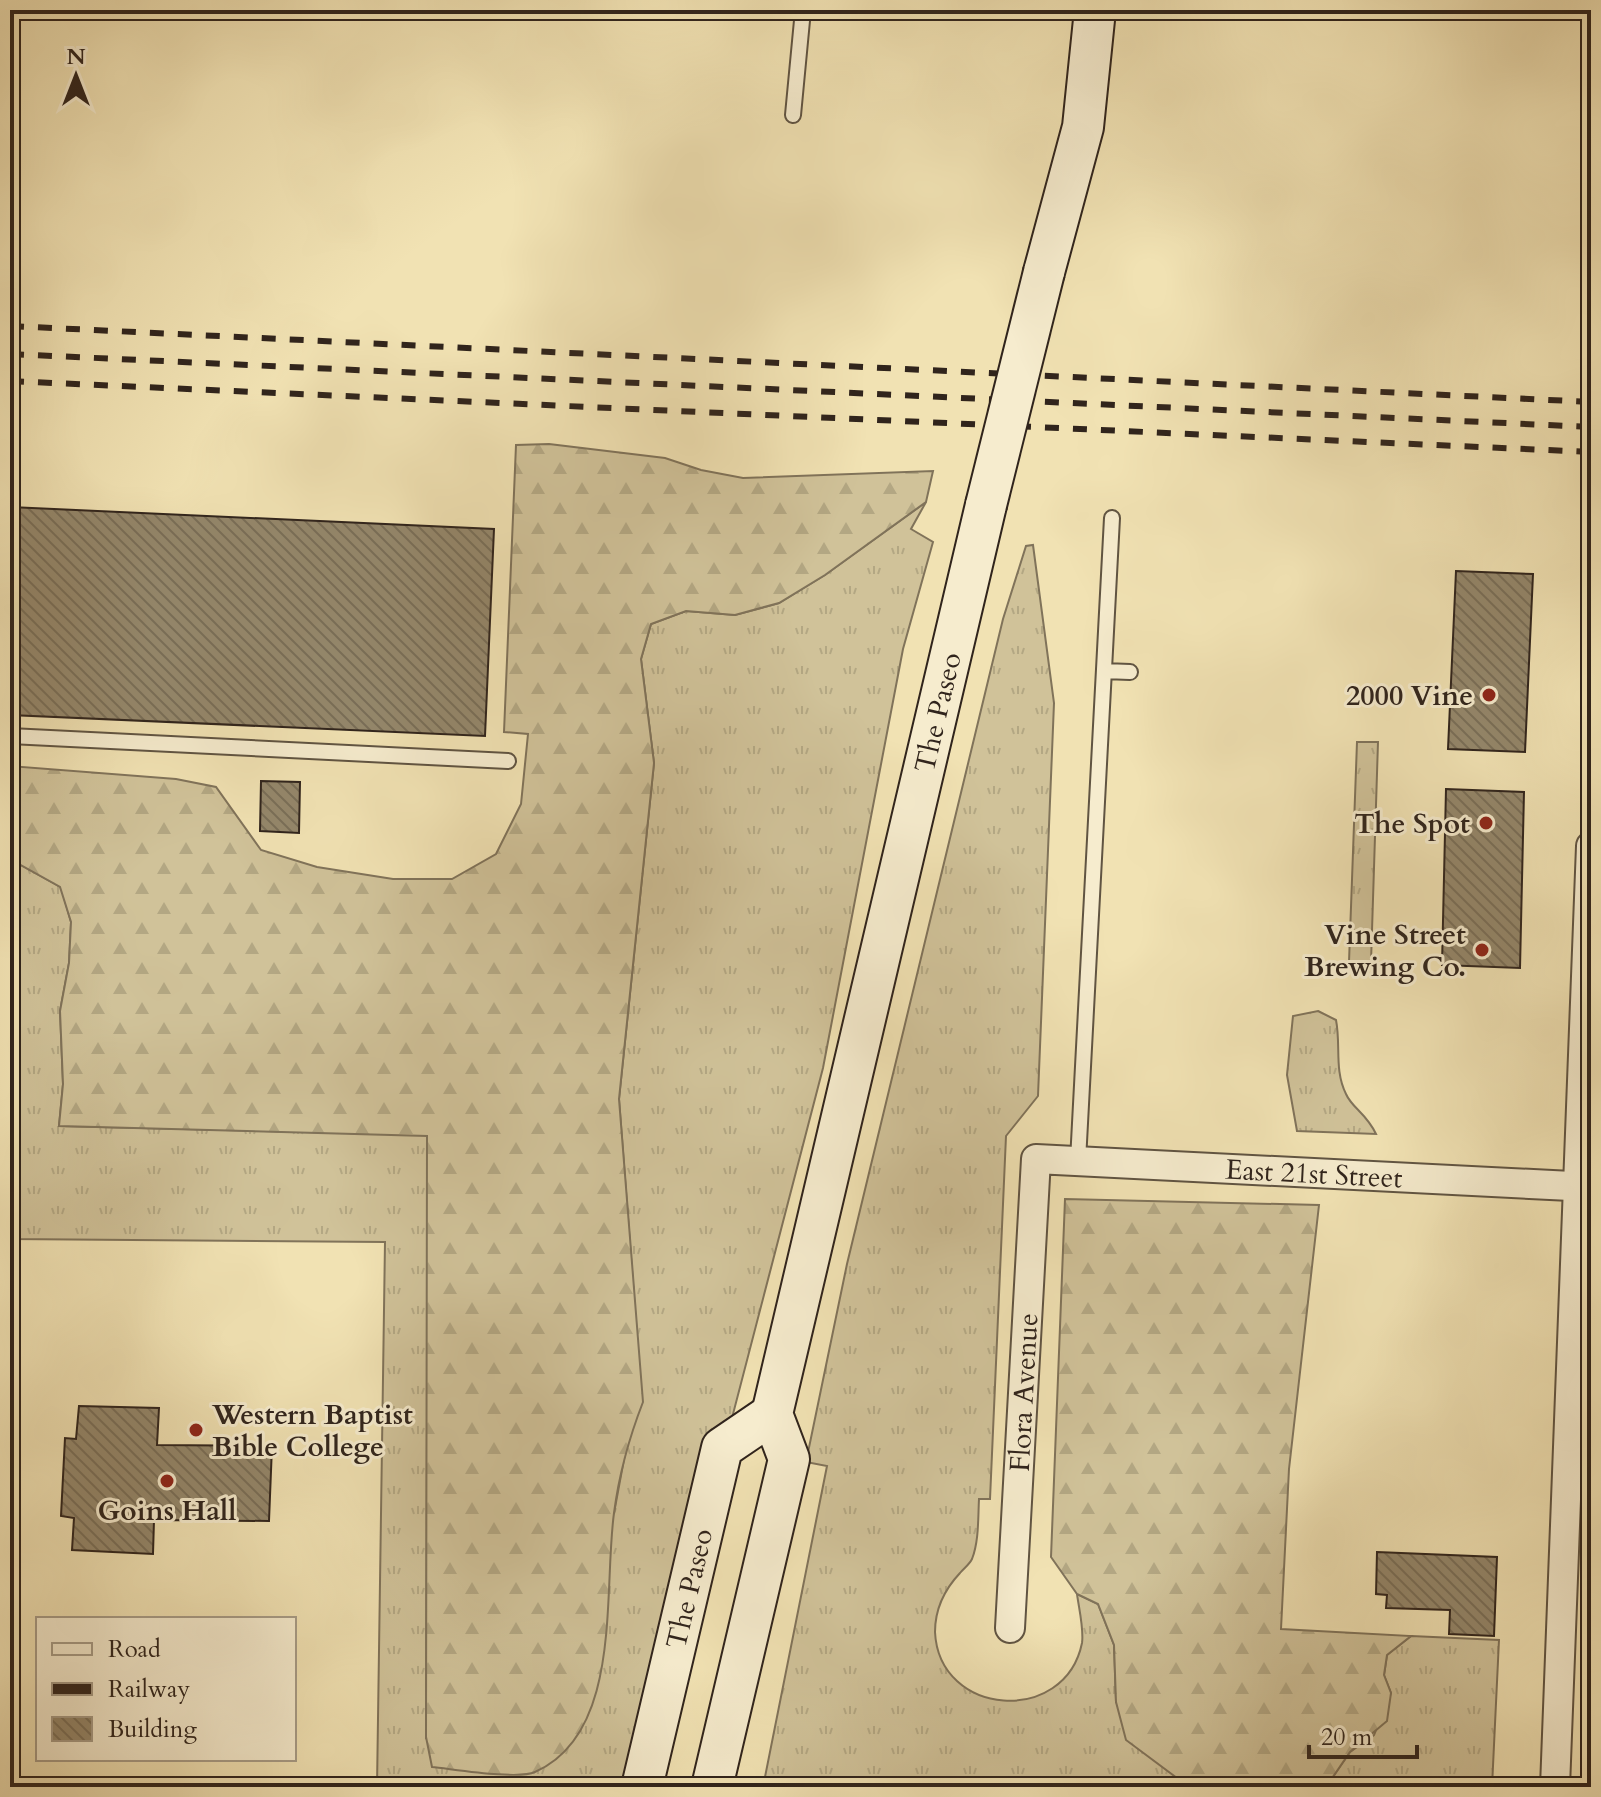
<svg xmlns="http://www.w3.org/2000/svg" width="1601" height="1797" font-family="Cardo,serif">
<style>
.grass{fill:url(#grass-tufts);stroke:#80735a;stroke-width:2}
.forest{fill:url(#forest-firs);stroke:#80735a;stroke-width:2}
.building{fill:url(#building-back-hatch);stroke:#30241c;stroke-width:2}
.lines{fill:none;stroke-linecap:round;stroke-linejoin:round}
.lane-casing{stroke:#605442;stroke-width:18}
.street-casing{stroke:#605442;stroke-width:32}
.secondary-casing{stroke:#30241c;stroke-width:44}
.lane{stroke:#f6ecce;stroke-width:14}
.street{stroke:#f6ecce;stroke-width:28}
.secondary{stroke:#f6ecce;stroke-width:40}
.rail{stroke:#30241c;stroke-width:6;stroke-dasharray:14 14;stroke-linecap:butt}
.secondary-bridge-casing{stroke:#30241c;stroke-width:44;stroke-linecap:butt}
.secondary-bridge{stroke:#f6ecce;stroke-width:40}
.poi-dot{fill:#8f2418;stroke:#f6ecce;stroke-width:3}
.labels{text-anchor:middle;stroke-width:6;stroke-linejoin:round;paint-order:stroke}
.poi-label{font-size:28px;font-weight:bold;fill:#30241c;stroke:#f6ecce;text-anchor:end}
.street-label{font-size:28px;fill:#30241c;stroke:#f6ecce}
</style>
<defs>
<pattern id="grass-tufts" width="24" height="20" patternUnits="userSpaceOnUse" patternTransform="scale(2)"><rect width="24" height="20" fill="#d0c299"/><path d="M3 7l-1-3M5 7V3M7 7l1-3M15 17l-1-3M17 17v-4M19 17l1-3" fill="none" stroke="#b3a783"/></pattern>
<pattern id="forest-firs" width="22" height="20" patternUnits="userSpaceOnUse" patternTransform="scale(2)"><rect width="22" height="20" fill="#d0c299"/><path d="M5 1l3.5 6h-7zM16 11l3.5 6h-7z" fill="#b3a783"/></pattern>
<pattern id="building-back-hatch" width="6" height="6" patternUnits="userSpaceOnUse" patternTransform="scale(2)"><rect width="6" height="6" fill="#94876b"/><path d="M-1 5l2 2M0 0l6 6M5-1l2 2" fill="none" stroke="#796e57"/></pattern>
</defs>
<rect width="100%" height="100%" fill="#f1e2b3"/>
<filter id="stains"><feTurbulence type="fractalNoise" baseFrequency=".0025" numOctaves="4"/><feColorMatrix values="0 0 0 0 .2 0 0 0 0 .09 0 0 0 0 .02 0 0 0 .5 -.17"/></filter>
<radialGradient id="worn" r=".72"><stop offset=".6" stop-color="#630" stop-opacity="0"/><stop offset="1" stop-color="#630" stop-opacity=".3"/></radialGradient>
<path class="grass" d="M 926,502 L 911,529 L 933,542 L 903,649 L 823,1068 L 636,1787 L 377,1787 L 385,1242 L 10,1239 L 10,859 L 61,887 L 71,922 L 69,963 L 60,1011 L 63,1084 L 59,1126 L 428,1135 L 426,1737 L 614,1513 L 627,1443 L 642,1402 L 619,1099 L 654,763 L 641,659 L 651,624 L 686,611 L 735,615 L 779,603 L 825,575 Z
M 1033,545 L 1054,703 L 1038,1096 L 1006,1136 L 990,1499 L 979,1499 C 978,1518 979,1541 972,1559 C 969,1565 964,1568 960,1573 C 944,1590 935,1608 935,1632 C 939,1717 1065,1726 1082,1643 C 1084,1629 1079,1609 1077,1594 L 1098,1604 L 1114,1645 L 1116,1702 L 1189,1787 L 763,1787 L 827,1466 L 806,1462 L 847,1264 L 1003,619 L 1026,546 Z
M 1357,742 L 1378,742 L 1371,962 L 1349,962 Z
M 1318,1011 L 1336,1020 C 1341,1045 1334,1070 1346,1094 C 1352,1108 1366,1113 1376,1134 L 1297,1131 L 1287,1075 L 1293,1016 Z
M 1411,1636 L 1499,1640 L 1492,1787 L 1326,1787 L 1350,1752 L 1374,1735 L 1391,1693 L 1384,1675 L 1387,1655 Z"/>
<path class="forest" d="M 549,444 L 665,458 L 701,470 L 743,478 L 933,471 L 926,502 L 825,575 L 779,603 L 735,615 L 686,611 L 651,624 L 641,659 L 654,763 L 619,1099 L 643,1402 C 629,1438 619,1474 614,1513 C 603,1592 623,1733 535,1772 C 518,1780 453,1769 432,1767 L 426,1737 L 427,1136 L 59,1126 L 63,1084 L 60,1011 L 69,963 L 71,922 L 60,887 L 10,859 L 10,766 L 176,779 L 216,787 L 261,850 L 317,867 L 393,879 L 452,879 L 496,854 L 521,804 L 528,734 L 504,732 L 516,445 Z
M 1065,1199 L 1319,1205 L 1289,1469 L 1281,1629 L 1411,1636 L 1387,1655 L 1384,1675 L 1391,1693 L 1387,1721 L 1350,1752 L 1326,1787 L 1189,1787 L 1126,1740 L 1116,1702 L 1114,1645 L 1098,1604 L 1077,1594 L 1051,1557 Z"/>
<path class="building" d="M 580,10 L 756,10 L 756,16 Z
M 10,507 L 494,529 L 485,736 L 10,715 Z
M 1456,571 L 1533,574 L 1525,752 L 1448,749 Z
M 261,781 L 300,782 L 299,833 L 260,831 Z
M 1446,789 L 1524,792 L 1520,968 L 1442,965 Z
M 79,1406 L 159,1408 L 157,1445 L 272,1446 L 269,1521 L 154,1520 L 153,1554 L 72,1550 L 74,1518 L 61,1516 L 65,1438 L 76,1439 Z
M 1377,1552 L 1497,1557 L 1494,1636 L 1449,1634 L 1450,1610 L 1386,1608 L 1387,1595 L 1376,1594 Z"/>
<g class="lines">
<g class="lane-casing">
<path id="lane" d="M 793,115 L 803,10
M 1104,671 L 1130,672
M 10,736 L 508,761
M 1078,1161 L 1112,518"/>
</g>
<g class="street-casing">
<g id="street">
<path id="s1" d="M 1010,1628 L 1036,1159 L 1591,1187"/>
<path d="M 1555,1787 L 1591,846"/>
</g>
</g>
<g class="secondary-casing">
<g id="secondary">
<path d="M 1044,272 L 1083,127 L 1095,10"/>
<path id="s2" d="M 642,1787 L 722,1448 L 772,1414"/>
<path id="s3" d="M 712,1787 L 789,1459 L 772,1414 L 986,505"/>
</g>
</g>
<use href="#lane" class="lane"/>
<use href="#street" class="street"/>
<use href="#secondary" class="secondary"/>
<path class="rail" d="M 10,326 L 1591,402
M 10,354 L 1591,427
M 10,381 L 1591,452"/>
<g class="secondary-bridge-casing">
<path id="secondary-bridge" d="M 986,505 L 1044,272"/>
</g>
<use href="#secondary-bridge" class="secondary-bridge"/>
</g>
<g class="poi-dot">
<circle cx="1489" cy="695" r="8"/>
<circle cx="1486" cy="823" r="8"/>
<circle cx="1482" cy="950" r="8"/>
<circle cx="196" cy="1430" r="8"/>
<circle cx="167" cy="1481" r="8"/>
</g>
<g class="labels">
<g class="poi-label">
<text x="1473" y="705">2000 Vine</text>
<text x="1470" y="833">The Spot</text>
<text x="1466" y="944">Vine Street<tspan x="1466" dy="32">Brewing Co.</tspan></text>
<text x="212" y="1424" text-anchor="start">Western Baptist<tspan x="212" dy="32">Bible College</tspan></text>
<text x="167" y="1520" text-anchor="middle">Goins Hall</text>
</g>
<g class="street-label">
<text dy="10" stroke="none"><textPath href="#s3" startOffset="1106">The Paseo</textPath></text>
<text dy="10" stroke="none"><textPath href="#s1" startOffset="748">East 21st Street</textPath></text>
<text dy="10" stroke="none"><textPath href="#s1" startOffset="236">Flora Avenue</textPath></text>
<text dy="10" stroke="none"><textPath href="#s2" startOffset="204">The Paseo</textPath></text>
</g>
</g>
<rect width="1601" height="1797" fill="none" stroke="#f1e2b3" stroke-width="40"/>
<rect x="12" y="12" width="1577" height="1773" fill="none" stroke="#30241c" stroke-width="4"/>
<rect x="20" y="20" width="1561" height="1757" fill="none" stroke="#30241c" stroke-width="2"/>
<rect x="36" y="1617" width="260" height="144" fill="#f6ecce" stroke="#a79c87" stroke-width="2"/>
<rect x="52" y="1643" width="40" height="12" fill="#f6ecce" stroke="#a79c87" stroke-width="2"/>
<text x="108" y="1657" font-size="24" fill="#30241c">Road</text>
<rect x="52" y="1683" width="40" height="12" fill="#30241c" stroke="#a79c87" stroke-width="2"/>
<text x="108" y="1697" font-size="24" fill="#30241c">Railway</text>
<rect x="52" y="1717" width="40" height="24" fill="url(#building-back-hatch)" stroke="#a79c87" stroke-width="2"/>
<text x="108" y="1737" font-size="24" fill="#30241c">Building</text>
<g transform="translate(76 76)" stroke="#f6ecce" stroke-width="6" paint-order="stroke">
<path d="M0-6L14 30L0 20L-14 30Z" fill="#30241c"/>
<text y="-12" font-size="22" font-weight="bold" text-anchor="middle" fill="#30241c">N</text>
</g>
<path d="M1309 1745v12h108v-12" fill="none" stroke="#30241c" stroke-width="4"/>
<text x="1321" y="1745" font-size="24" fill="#30241c" stroke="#f6ecce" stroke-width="6" paint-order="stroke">20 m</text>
<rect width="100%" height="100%" filter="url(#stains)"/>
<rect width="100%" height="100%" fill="url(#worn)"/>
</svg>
